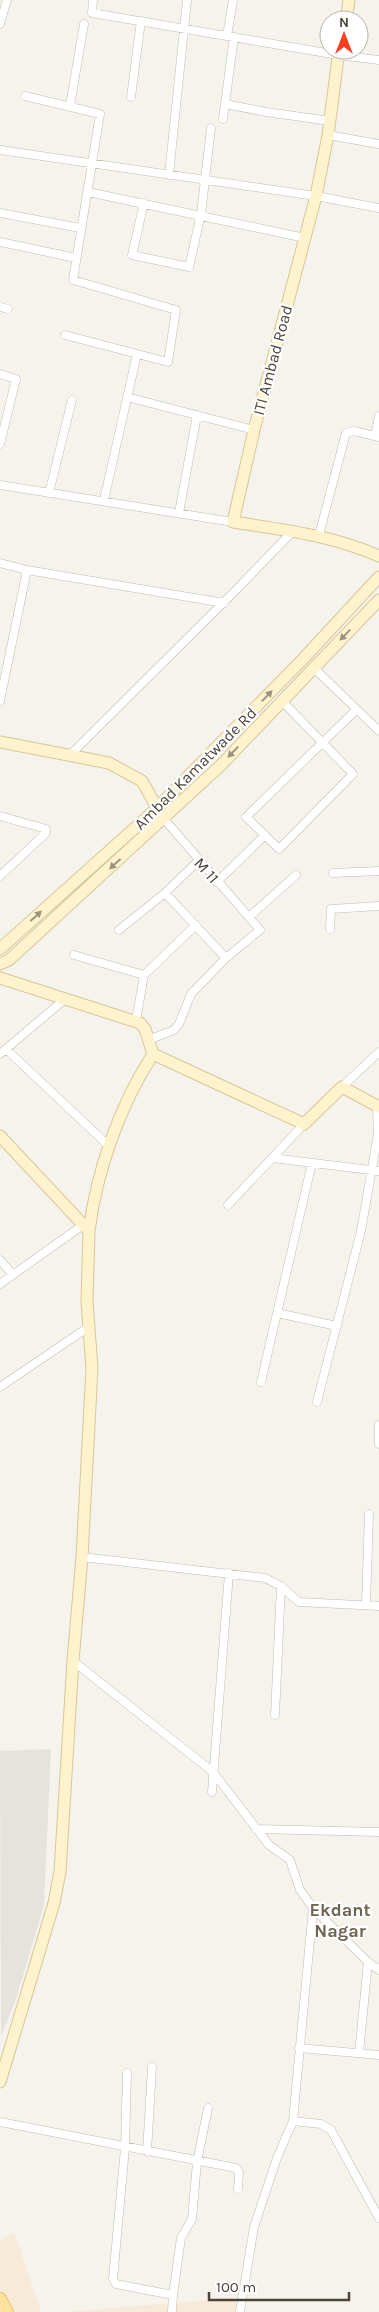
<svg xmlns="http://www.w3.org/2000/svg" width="379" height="2312" font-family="Karla,sans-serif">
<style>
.commercial{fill:#f7ead8}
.industrial{fill:#e6e2dd}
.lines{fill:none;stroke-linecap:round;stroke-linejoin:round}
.street-casing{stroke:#c2bbae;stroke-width:9}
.secondary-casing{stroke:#d6c79b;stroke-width:13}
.primary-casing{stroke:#e6c16a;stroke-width:14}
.street{stroke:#fff;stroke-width:8}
.secondary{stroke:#fff3cd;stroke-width:11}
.primary{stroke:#ffe39c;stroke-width:12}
.oneway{fill:#9c937c}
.labels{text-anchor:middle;stroke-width:4.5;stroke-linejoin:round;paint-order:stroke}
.street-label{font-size:16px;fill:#4b4439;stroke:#fff}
.neighbourhood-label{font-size:18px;font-weight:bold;fill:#6e6250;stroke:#fff}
</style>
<rect width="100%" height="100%" fill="#f6f3ec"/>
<path class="commercial" d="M 14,2232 L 41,2312 L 0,2312 L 0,2240 Z
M 231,2298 L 243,2312 L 65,2312 Z"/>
<path class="industrial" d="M 51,1749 L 44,1905 L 16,1999 L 1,2036 L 0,1751 Z"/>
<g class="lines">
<g class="street-casing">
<path id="street" d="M 93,0 L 92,13 L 338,55 L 379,60
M 0,24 L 7,0
M 227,36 L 233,0
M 25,96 L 100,114 L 73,280 L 176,310 L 168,362 L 65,335
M 131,97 L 141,21
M 225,104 L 266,112 L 330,121
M 70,106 L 84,24
M 223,119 L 234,37
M 328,135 L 379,144
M 0,150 L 316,196 L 379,208
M 169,175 L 187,0
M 88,192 L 305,238
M 144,203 L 132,255 L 189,267 L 201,214 L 211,128
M 0,213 L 80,228
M 0,242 L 76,258
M 0,307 L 8,309
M 0,374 L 16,379 L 0,444
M 127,397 L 254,430
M 375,436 L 379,416
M 0,485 L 233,522
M 49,493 L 72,400
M 104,500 L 137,354
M 179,513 L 197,415
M 319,535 L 346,433 L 354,431 L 379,437
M 0,563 L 27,570 L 224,603
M 314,668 L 379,731
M 0,701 L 27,570
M 282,701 L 353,774 L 279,849 L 246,817 L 356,710
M 70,755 L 234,592 L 293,531
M 0,816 L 46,829 L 46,833 L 0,876
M 333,873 L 379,871
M 217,882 L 265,835
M 165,893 L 198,861
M 249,917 L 296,875
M 330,929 L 331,909 L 379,906
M 119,930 L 165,893 L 226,958
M 74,955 L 144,975 L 196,925
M 136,1021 L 144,975
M 148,1040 L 174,1030 L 179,1024 L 191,994 L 226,958 L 260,930 L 164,819
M 6,1049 L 110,1147
M 0,1054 L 65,999
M 342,1087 L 379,1052
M 272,1158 L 379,1171
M 228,1205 L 304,1124
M 0,1260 L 13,1275
M 0,1284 L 83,1225
M 277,1313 L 337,1326
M 261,1382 L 312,1163
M 0,1387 L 90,1326
M 317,1402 L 361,1231 L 378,1134 L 377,1105
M 379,1425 L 379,1444
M 82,1557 L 265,1578 L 281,1586 L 299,1602 L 379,1606
M 366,1605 L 369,1514
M 73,1661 L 213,1772 L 269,1845 L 290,1860 L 300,1890 L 313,1908 L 368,1962 L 379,1970
M 275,1715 L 281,1586
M 212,1792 L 229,1573
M 256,1829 L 379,1832
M 299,2048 L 379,2055
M 359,2053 L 368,1962
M 127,2073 L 125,2148 L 113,2279 L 116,2284 L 173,2295 L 181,2238 L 192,2219 L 197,2162 L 208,2108
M 293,2121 L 321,2124 L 331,2130 L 379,2218
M 0,2122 L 236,2168 L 239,2172 L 238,2189
M 147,2152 L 152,2067
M 172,2312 L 173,2295
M 240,2312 L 254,2227 L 277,2158 L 293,2121 L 313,1908"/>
</g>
<g class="secondary-casing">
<path id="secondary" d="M 346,20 L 349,0
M 339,50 L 328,135 L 316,196 L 254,430 L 233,522 C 284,530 331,535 379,556
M 0,742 L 109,763 L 142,781 L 160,813
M 0,949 L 156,809 L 303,659 L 379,577
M 0,964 L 9,960 L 220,766 L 379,600
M 0,978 L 140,1023 L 145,1029 L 153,1054 L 304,1124 L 342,1087 L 379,1107
M 0,1136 L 89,1231 L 87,1302 L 92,1368 L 82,1557 L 73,1661 L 60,1872 L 54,1903 L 0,2082
M 89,1231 C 97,1170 119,1107 153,1054"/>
</g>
<g class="primary-casing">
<path id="primary" d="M 0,2299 L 7,2312"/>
</g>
<use href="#street" class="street"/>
<use href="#secondary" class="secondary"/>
<use href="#primary" class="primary"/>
</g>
<defs><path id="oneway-solid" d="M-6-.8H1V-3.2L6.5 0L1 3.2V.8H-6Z" transform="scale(1.25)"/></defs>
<g class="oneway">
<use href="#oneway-solid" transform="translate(345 635) rotate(134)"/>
<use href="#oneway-solid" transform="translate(267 696) rotate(-46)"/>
<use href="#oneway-solid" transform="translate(233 752) rotate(134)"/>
<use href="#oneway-solid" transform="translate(115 864) rotate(138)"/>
<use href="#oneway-solid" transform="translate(36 916) rotate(-42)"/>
</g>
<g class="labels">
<g class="street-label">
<text transform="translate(272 360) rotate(-75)" y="6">ITI Ambad Road</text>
<text transform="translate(195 768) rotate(-45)" y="6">Ambad Kamatwade Rd</text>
<text transform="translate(207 870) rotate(49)" y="6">M 11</text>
</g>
<g class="neighbourhood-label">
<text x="340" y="1916">Ekdant<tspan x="340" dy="21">Nagar</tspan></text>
</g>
</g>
<g transform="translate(344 35)"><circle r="24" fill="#ffffff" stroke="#b7b4b0"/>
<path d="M0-4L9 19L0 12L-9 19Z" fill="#fc3f1d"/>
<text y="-8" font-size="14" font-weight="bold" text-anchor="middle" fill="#4b4439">N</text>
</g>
<path d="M209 2292v8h140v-8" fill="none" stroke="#4b4439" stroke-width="2.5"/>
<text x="216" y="2292" font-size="15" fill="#4b4439" stroke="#ffffff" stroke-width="4" paint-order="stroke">100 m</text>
</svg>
